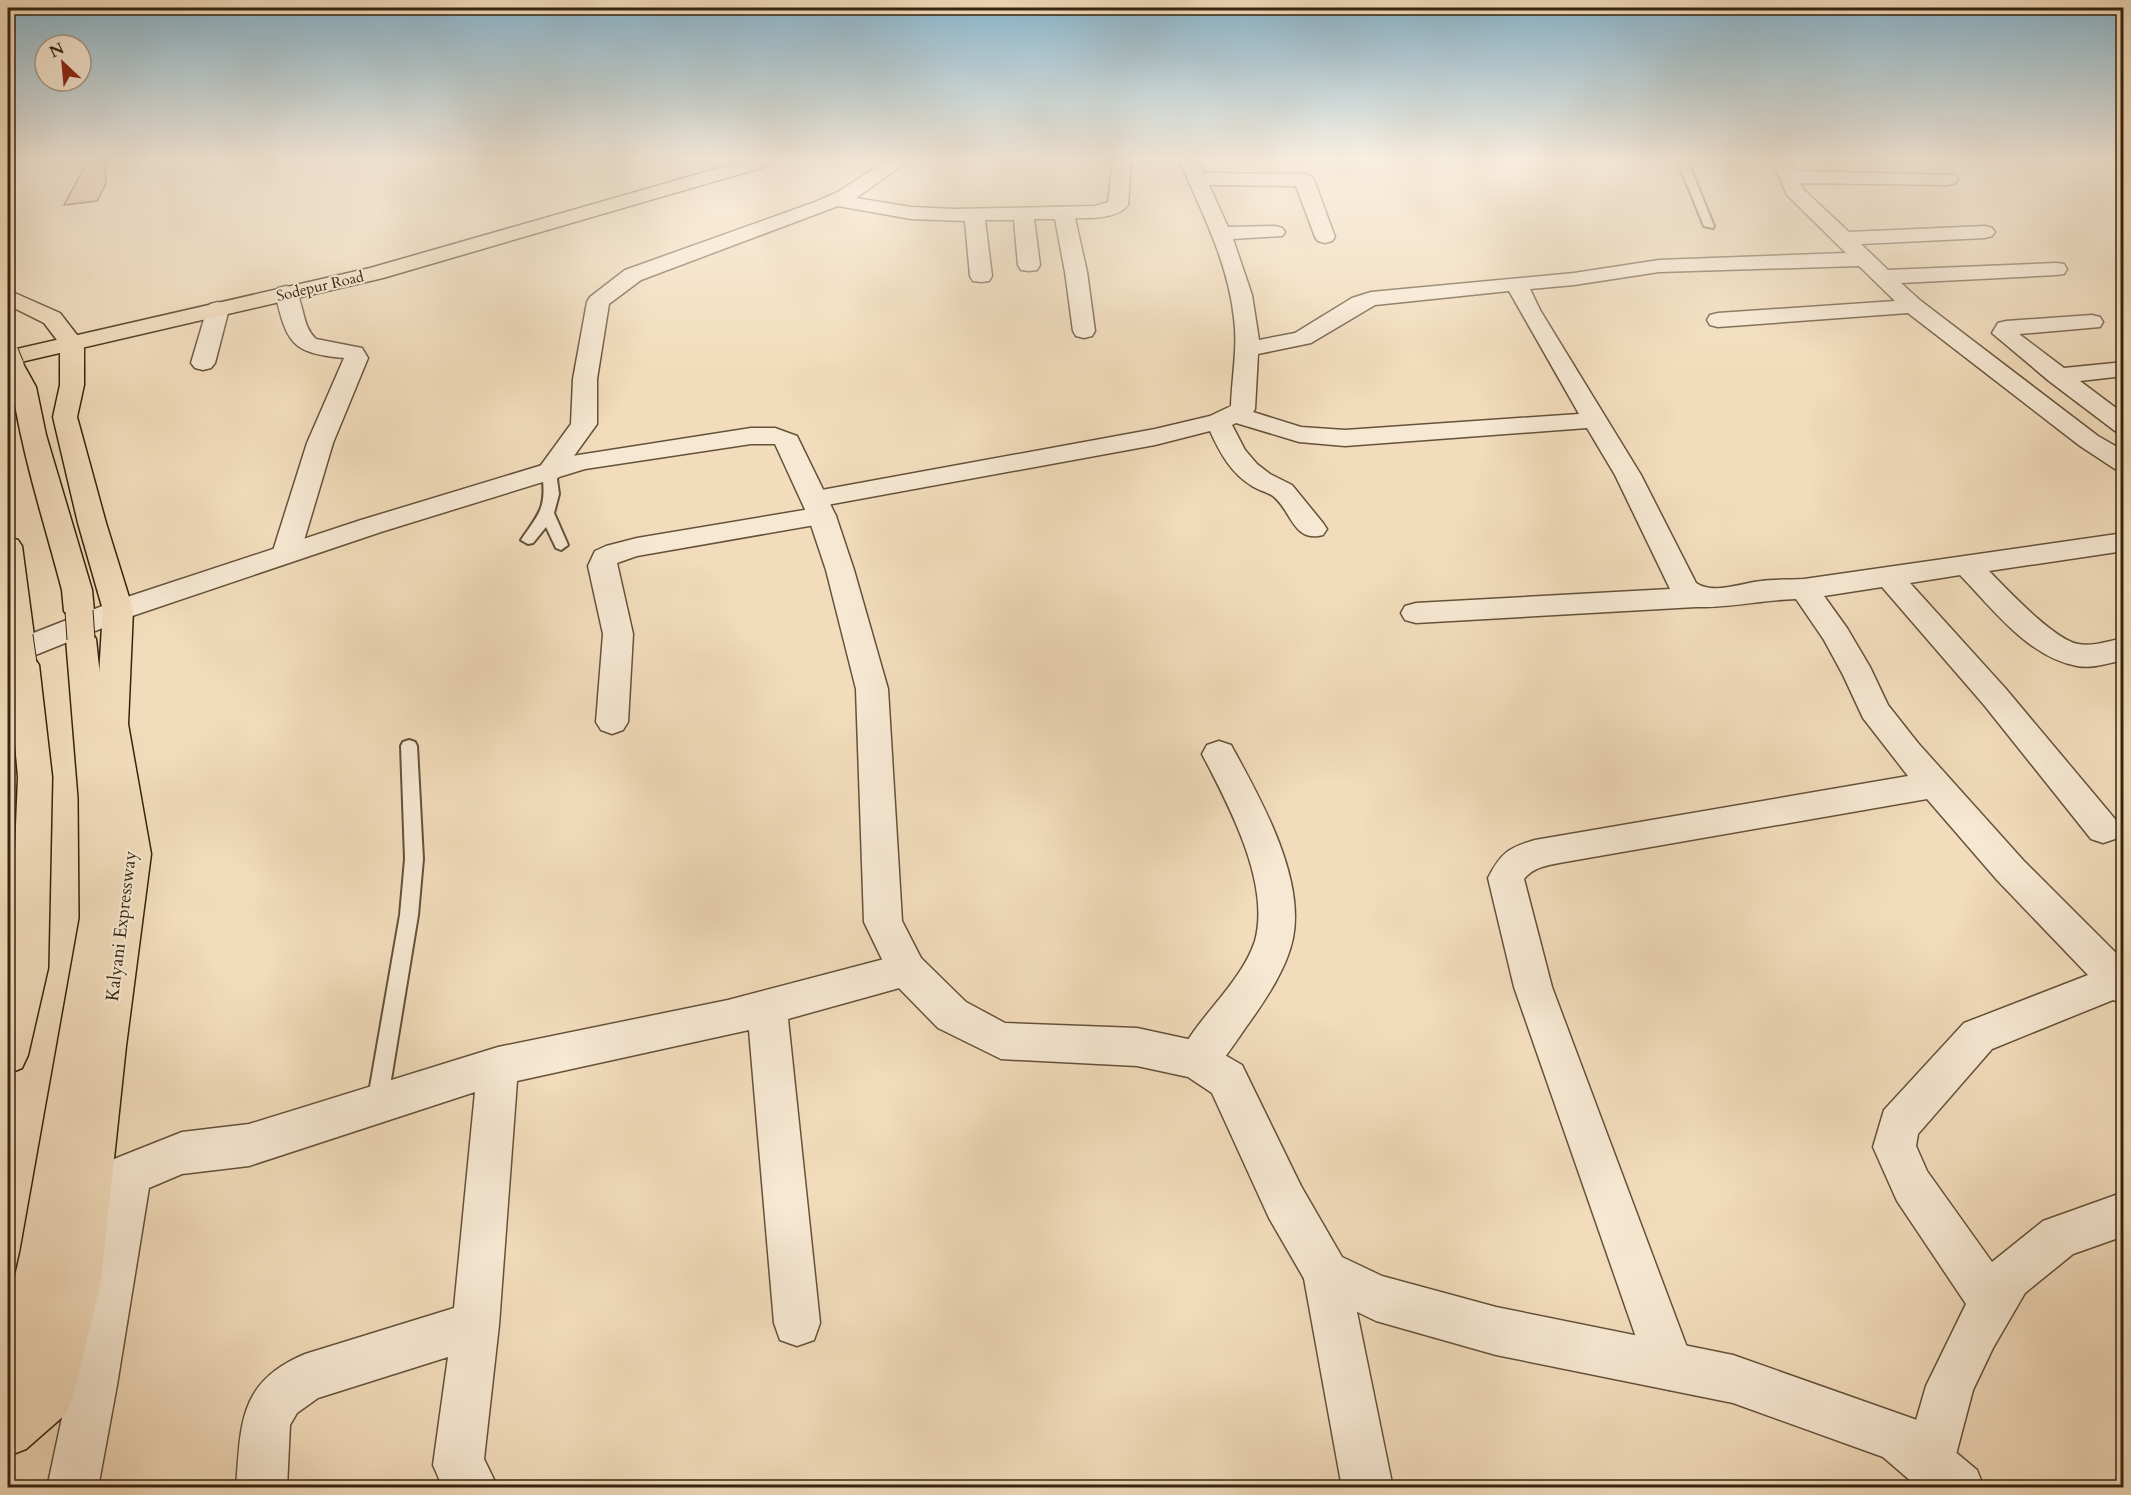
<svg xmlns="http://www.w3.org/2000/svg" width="2131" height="1495" font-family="Cardo,serif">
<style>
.building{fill:#e4ad91;stroke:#34240f;stroke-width:1.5}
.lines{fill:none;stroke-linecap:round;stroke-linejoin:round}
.service-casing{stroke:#64523a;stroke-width:4}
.minor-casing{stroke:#64523a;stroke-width:3}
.tertiary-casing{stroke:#64523a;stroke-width:3}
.primary-casing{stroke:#34240f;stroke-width:3}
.trunk-casing{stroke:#34240f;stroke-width:3}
.motorway-casing{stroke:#34240f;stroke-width:3}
.service{fill:#f7e8d3;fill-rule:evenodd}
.minor{fill:#f7e8d3;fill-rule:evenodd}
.tertiary{fill:#f7e8d3;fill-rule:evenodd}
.primary{fill:#f2dcbb;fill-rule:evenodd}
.trunk{fill:#f2dcbb;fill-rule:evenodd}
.motorway{fill:#f2dcbb;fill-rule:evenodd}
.motorway-bridge-far1-casing{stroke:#34240f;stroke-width:23;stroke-linecap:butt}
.motorway-bridge-casing{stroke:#34240f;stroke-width:29;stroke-linecap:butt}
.motorway-bridge-far1{stroke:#f2dcbb;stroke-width:21}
.motorway-bridge{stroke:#f2dcbb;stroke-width:27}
.labels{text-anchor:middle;stroke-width:4.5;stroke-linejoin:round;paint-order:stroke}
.far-street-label{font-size:15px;fill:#34240f;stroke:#f7e8d3}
.street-label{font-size:18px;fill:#34240f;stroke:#f7e8d3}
</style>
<rect width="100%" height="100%" fill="#f2dcbb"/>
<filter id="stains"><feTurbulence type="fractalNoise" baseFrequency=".00333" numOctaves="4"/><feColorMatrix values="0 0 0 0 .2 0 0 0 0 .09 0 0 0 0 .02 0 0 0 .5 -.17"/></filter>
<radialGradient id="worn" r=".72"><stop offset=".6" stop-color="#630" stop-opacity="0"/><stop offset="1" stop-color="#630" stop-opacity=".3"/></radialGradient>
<path class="building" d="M 88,160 L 105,160 L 106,184 L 97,201 L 64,205 Z"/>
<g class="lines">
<g class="service-casing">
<path id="service" d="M 1677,160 L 1687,160 L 1714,226 L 1713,228 L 1704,226 Z
M 549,468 L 556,472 L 559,494 L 554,513 L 568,545 L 561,550 L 556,548 L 546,527 L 533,543 L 528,544 L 521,540 C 540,512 547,508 542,472 Z
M 409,740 L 415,742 L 417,746 L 423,859 L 418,915 L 387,1104 L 384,1111 L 377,1114 L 370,1111 L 367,1104 L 400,915 L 405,859 L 401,746 L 403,742 Z"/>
</g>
<g class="minor-casing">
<path id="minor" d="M 887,160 L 909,160 L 856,198 L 911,207 L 954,209 L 1095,206 L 1108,202 L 1113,160 L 1131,160 L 1128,205 C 1118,219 1090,218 1075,218 L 1087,272 L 1095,331 L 1092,336 L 1084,338 L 1076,336 L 1073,331 L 1065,272 L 1055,219 L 1034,219 L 1040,265 L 1037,270 L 1029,271 L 1021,270 L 1018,265 L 1014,220 L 985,220 L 992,276 L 989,281 L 981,282 L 973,281 L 970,276 L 965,221 L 911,219 L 838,206 L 641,280 L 609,304 L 597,379 L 597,424 L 558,478 L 549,480 L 540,478 L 536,472 L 571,424 L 573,379 L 587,302 L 590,297 L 625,270 L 815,202 L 838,192 Z
M 1179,160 L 1197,160 L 1204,173 L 1304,174 L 1311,176 L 1314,180 L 1335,237 L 1332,241 L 1325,243 L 1318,241 L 1315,237 L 1296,186 L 1209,185 L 1228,227 L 1275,226 L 1282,228 L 1285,232 L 1282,236 L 1233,239 L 1252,295 L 1259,340 L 1295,333 L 1352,298 L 1371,292 L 1574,273 L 1659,260 L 1846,253 L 1787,195 L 1772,160 L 1790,160 L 1795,171 L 1955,175 L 1958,179 L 1955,183 L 1948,185 L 1800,183 L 1803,189 L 1849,232 L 1985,226 L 1992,228 L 1995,232 L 1992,236 L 1985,238 L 1861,244 L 1888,270 L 2056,263 L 2064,264 L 2067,269 L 2064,274 L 2056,275 L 1901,283 L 1921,301 L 2098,436 L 2124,451 L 2124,471 L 2115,469 L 2080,446 L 1908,313 L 1718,327 L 1710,325 L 1707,320 L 1710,315 L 1718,313 L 1895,301 L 1859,266 L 1659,272 L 1574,285 L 1530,289 L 1540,310 L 1641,475 L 1696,583 C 1714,595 1741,583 1761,581 C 1775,579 1790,580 1804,579 L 2124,533 L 2124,551 L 1989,571 C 2008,590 2053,639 2078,644 C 2092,647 2109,641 2124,638 L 2124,660 C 2109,663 2092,669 2077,666 C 2028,657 1993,609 1960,575 L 1910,583 L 2006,689 L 2115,819 L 2120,829 L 2115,839 L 2103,843 L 2091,839 L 1984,705 L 1882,587 L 1824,596 L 1847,628 L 1870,667 L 1888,705 L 1918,743 L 2023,860 L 2124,961 L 2124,1004 L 2113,1000 L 1992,1049 L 1918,1134 L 1916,1146 L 1927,1171 L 1992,1262 L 2043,1221 L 2124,1192 L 2124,1236 L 2073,1254 L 2025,1293 L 1993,1348 L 1973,1390 L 1954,1462 L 1947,1480 L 1929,1487 L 1911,1480 L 1904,1462 L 1926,1386 L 1966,1304 L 1897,1201 L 1873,1147 L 1884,1110 L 1964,1023 L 2088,975 L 1997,880 L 1927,799 L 1559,863 C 1545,866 1534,867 1524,879 L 1552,987 L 1694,1366 L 1687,1383 L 1670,1390 L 1653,1383 L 1646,1366 L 1514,987 L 1488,878 C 1501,853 1508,848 1535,840 L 1908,776 L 1863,718 L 1843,675 L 1824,640 L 1796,599 C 1761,600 1729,608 1696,607 L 1416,623 L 1405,620 L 1401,613 L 1405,606 L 1416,603 L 1670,589 L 1615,475 L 1587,428 L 1345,446 L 1299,442 L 1236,423 L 1232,425 L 1245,450 L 1257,464 L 1270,474 L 1292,485 L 1323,523 L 1327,529 L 1323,535 C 1293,543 1292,511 1273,496 C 1267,492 1258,490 1252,486 C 1231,473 1220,453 1210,431 L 1155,445 L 816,507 L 806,505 L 803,499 L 806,493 L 816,491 L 1155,429 L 1210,416 L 1231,406 C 1232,376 1238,347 1234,318 C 1228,262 1201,210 1179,160 ZM 1509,291 L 1579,414 L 1345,430 L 1301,427 L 1253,412 L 1255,409 L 1258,354 L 1311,343 L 1375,305 Z
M 286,286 L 294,288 C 305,304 301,325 316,339 L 362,348 L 368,358 L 333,443 L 300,554 L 296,560 L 286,563 L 276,560 L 272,554 L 307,443 L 344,358 C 291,353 287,343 275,293 L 278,288 Z
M 218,302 L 226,304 L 229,309 L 215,363 L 211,368 L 203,370 L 195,368 L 191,363 L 207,309 L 210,304 Z
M 2092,315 L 2100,317 L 2103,322 L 2100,327 L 2019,334 L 2064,368 L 2124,362 L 2124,376 L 2080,381 L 2124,414 L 2124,433 L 2115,431 L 2049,381 L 1992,333 L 1998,323 L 2006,321 Z
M 822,507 L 832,510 L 836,516 L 832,522 L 637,556 L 617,563 L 633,634 L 628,722 L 623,730 L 612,734 L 601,730 L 596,722 L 603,634 L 588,566 L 595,551 L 606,546 L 637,538 Z
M 1219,741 L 1231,745 C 1260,798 1305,876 1293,938 C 1287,968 1266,999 1249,1023 C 1241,1034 1219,1068 1210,1074 C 1206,1076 1201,1077 1197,1079 L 1183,1073 L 1177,1060 C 1191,1028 1219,1003 1238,974 C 1245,964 1251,953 1255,941 C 1271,883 1228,804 1202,754 L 1207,745 Z
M 907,953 L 921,958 L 926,970 L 921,982 L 788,1019 L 820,1323 L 814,1340 L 797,1346 L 780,1340 L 774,1323 L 749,1030 L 517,1081 L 499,1325 L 484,1459 L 498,1488 L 443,1488 L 433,1465 L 448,1357 L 318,1398 L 297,1413 L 290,1425 L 287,1488 L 236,1488 C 241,1424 238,1382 305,1354 L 454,1308 L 475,1092 L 249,1166 L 182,1174 L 149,1188 L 117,1385 L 98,1488 L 47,1488 L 69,1385 L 107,1174 L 114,1159 L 182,1132 L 249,1124 L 498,1047 L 728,1000 Z
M 1326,1250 L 1342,1257 L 1349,1273 L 1393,1488 L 1342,1488 L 1303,1273 L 1310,1257 Z"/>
</g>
<g class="tertiary-casing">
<path id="tertiary" d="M 751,428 L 775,428 L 797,436 L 836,516 L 854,570 L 888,689 L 902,921 L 921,958 L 966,1002 L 1005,1023 L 1137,1028 L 1197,1041 L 1211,1047 L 1242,1065 L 1301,1186 L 1342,1257 L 1382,1276 L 1496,1307 L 1733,1355 L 1917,1420 L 1977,1470 L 1984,1488 L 1919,1488 L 1883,1457 L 1733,1403 L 1496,1355 L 1376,1321 L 1310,1289 L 1269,1218 L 1212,1093 L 1188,1077 L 1137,1066 L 1001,1059 L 938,1028 L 893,982 L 864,922 L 856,689 L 826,570 L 808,516 L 775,444 L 751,444 L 585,469 L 381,532 L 135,615 L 8,666 L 8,643 L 115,601 L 361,520 L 572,456 Z"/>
</g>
<g class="primary-casing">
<path id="primary" d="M 747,160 L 776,160 L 774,164 L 383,278 L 8,365 L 8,351 L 370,268 Z"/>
</g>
<g class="trunk-casing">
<path id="trunk" d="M 8,290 L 60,313 L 84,344 L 84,385 L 77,417 L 106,523 L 133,610 L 128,724 L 151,854 L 126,1046 L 101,1281 L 73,1397 L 66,1414 L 26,1449 L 8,1456 L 8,1400 L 28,1382 L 55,1281 L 86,1046 L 115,854 L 96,724 L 103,610 L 78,523 L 53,417 L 60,385 L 60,344 L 44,323 L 8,305 Z"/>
</g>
<g class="motorway-casing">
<path id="motorway" d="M 13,358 L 21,360 L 36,387 L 46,435 L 92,590 L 94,611 L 89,618 L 79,621 L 69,618 L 64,611 L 62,590 C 46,529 26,467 15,405 C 12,388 8,376 8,359 Z
M 8,537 L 18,540 L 22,546 L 34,636 L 30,643 L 19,646 L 8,642 Z
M 81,628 L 92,632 L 96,639 L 113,798 L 118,918 L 67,1250 L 32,1404 L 25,1421 L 8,1428 L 8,1307 L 21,1250 L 80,918 L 79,798 L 66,639 L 70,632 Z
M 23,654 L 34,657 L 39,665 L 52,777 L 48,968 L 28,1055 L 22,1068 L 8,1074 L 8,977 L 10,968 L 18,777 L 8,665 L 12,657 Z"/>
</g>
<use href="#service" class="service"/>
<use href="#minor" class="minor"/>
<use href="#tertiary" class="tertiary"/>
<use href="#primary" class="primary"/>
<use href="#trunk" class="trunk"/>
<use href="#motorway" class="motorway"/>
<g class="motorway-bridge-far1-casing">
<path id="motorway-bridge-far1" d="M 8,353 L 13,365"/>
</g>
<g class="motorway-bridge-casing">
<path id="motorway-bridge" d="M 79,611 L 81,639
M 19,636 L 23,664"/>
</g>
<use href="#motorway-bridge-far1" class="motorway-bridge-far1"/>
<use href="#motorway-bridge" class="motorway-bridge"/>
</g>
<linearGradient id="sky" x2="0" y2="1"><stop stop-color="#89b7d0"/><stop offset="0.43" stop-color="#f9efe0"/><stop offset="1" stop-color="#f9efe0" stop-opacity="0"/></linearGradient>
<rect width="2131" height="369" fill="url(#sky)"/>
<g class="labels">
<g class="far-street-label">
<text transform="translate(320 286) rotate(-13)" y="5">Sodepur Road</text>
</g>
<g class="street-label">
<text transform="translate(121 926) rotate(-83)" y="6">Kalyani Expressway</text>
</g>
</g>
<rect width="2131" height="1495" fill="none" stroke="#f2dcbb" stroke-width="30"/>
<rect x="9" y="9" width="2113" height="1477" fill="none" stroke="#34240f" stroke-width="3"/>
<rect x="15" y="15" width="2101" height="1465" fill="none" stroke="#34240f" stroke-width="1.5"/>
<g transform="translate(63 63) rotate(334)"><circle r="28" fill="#f7e8d3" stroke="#a99a85" stroke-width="1.5"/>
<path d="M0-4.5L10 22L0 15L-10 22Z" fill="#8f2418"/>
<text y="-9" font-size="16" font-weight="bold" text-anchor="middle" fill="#34240f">N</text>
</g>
<rect width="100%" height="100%" filter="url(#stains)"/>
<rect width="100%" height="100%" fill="url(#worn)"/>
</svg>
